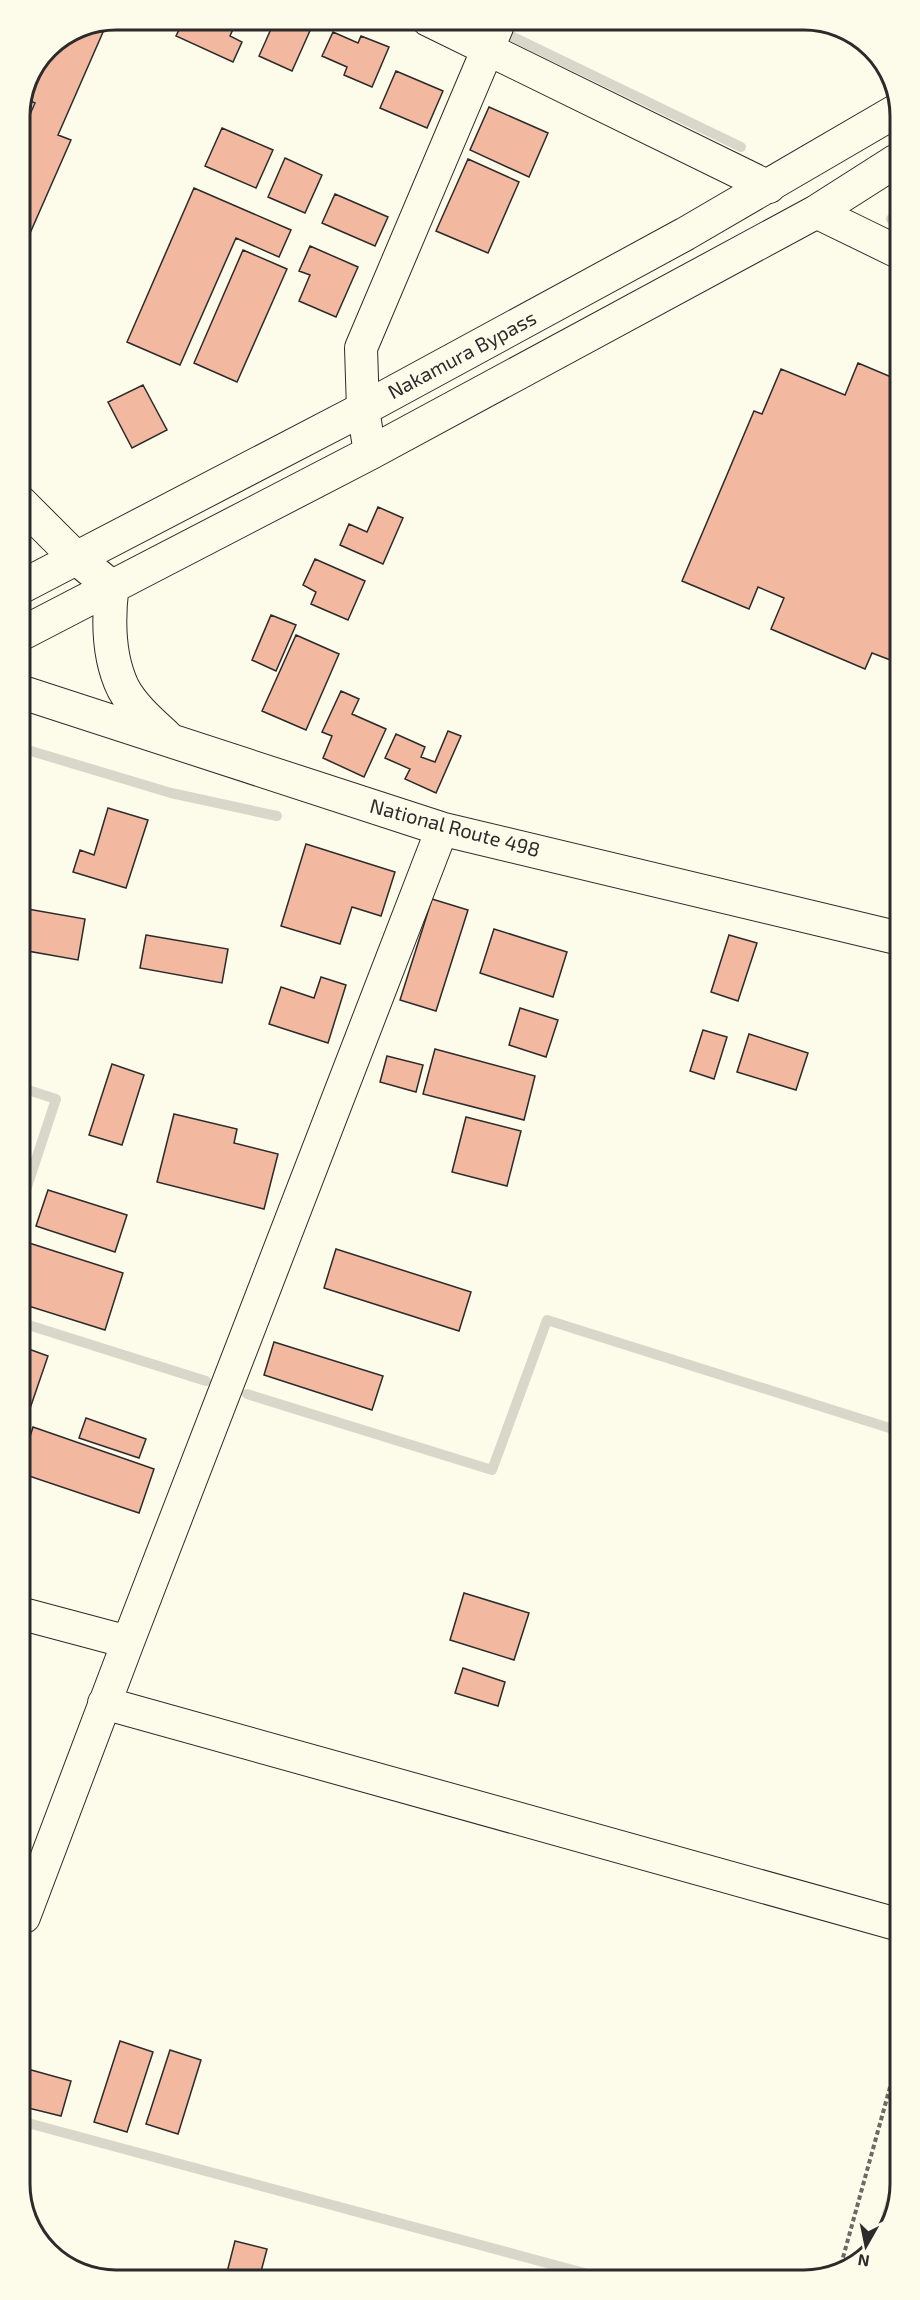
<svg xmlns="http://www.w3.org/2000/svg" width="920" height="2300" font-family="'Exo 2',sans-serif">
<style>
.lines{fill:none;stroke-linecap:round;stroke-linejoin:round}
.stream{stroke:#d8d7c9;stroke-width:10}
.building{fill:#f2b8a0;stroke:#2b2b2b;stroke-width:1.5}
.minor-casing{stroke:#2b2b2b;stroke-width:34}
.tertiary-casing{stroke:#2b2b2b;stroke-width:35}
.trunk-casing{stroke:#2b2b2b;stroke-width:35}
.path{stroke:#6a6964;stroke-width:4;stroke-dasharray:4.5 3;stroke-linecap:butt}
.minor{stroke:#fdfbea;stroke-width:32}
.tertiary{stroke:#fdfbea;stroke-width:33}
.trunk{stroke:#fdfbea;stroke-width:33}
.labels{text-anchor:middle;stroke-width:4.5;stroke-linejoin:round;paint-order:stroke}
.street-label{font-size:20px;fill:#2b2b2b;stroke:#fdfbea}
.rim{fill:none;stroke:#2b2b2b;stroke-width:3}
</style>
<rect width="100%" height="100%" fill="#fdfbea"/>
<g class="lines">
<path class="stream" d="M 478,20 L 741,147
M 891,219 L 896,222
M 21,748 L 171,793 L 277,816
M 22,1088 L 56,1099 L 22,1202
M 22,1323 L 206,1381
M 247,1394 L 492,1470 L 547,1320 L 899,1431
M 24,2122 L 599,2277
M 879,2243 L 900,2169"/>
</g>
<path class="building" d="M 184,20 L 237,20 L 230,36 L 242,42 L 233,62 L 176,36 Z
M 275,20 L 303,20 L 313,24 L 292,71 L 259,56 Z
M 107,23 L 58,135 L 71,140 L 20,256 L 20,118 L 27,121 L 35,103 L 25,99 L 48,48 Z
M 333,32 L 358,43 L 361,36 L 389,47 L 372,87 L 344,75 L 347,67 L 322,56 Z
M 396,71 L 443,91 L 427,128 L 380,108 Z
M 489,107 L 548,133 L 529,177 L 470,150 Z
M 222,128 L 273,150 L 256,188 L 205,166 Z
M 285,158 L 322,175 L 305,213 L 268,197 Z
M 468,159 L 519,182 L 488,253 L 436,231 Z
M 194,188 L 291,230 L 279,257 L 236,238 L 180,365 L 127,342 Z
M 335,194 L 388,217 L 375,246 L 322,223 Z
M 310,246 L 358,267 L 336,317 L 299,301 L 310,275 L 299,271 Z
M 243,250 L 287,269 L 237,382 L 194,363 Z
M 858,363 L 896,379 L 897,652 L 893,661 L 872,653 L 865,669 L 771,629 L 784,598 L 758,587 L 749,609 L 682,581 L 754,411 L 762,414 L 781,369 L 845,395 Z
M 143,385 L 167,430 L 132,448 L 108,402 Z
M 378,507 L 403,518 L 383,564 L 340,545 L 349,524 L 367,532 Z
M 315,559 L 365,581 L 348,620 L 311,604 L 316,592 L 303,585 Z
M 271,615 L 296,625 L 276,671 L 252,660 Z
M 296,635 L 339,654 L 306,730 L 262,711 Z
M 341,691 L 359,699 L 352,714 L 386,729 L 364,777 L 323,758 L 332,736 L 322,732 Z
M 448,731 L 461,736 L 436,793 L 405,779 L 410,769 L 385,758 L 396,734 L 425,747 L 421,757 L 435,762 Z
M 108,808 L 148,820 L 126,888 L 73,872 L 80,850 L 94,855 Z
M 306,844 L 395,872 L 381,916 L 352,907 L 340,944 L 281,926 Z
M 432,899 L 468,910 L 436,1011 L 400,1000 Z
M 22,908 L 85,919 L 78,960 L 22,950 Z
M 494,929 L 567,952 L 553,997 L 480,973 Z
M 146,935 L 228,949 L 222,983 L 140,968 Z
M 729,935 L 757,943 L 738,1001 L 711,992 Z
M 321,977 L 346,985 L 328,1043 L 269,1024 L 281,987 L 314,998 Z
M 520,1008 L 558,1020 L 546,1057 L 509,1045 Z
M 703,1030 L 727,1037 L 714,1079 L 690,1071 Z
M 749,1034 L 808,1053 L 796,1090 L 737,1072 Z
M 435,1049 L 535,1076 L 524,1120 L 423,1094 Z
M 387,1056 L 423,1065 L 416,1092 L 380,1082 Z
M 112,1064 L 144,1075 L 122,1145 L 89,1135 Z
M 174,1114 L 237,1129 L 234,1143 L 278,1154 L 264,1209 L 157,1182 Z
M 466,1117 L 521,1131 L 507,1186 L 452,1172 Z
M 48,1190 L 127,1215 L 115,1252 L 36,1226 Z
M 26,1242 L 123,1273 L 105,1330 L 22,1304 L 22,1252 Z
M 336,1249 L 471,1292 L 459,1331 L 324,1288 Z
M 274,1342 L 383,1376 L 372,1410 L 264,1375 Z
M 23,1347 L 48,1356 L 23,1429 Z
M 86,1418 L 146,1439 L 139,1458 L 79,1438 Z
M 33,1427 L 154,1469 L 139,1513 L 23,1474 L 23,1459 Z
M 464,1593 L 529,1613 L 514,1660 L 450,1640 Z
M 463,1668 L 505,1682 L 498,1706 L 455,1693 Z
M 120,2041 L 153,2052 L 127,2132 L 94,2122 Z
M 170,2050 L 201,2060 L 178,2134 L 146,2124 Z
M 24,2068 L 71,2081 L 61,2116 L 24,2107 Z
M 235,2241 L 267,2249 L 259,2279 L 225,2280 Z
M 103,2274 L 117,2280 L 101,2277 Z"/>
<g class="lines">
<g class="minor-casing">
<path id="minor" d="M 428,20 L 769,187
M 816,212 L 896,251
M 370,453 L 363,409 L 361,348 L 500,20
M 23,1614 L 128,1642
M 104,1703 L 900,1925
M 24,1917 L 128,1642 L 442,829"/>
</g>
<g class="tertiary-casing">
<path id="tertiary" d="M 21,503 L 76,558 L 112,587"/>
</g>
<g class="trunk-casing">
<path id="trunk" d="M 21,587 L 363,409 L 685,234 L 896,111
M 112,587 C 108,620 108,657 123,688 C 133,707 152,723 167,737
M 21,634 L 370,453 L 816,212 L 896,161
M 21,692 L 442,829 L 898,938"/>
</g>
<path class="path" d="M 839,2272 L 900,2051"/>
<use href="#minor" class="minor"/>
<use href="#tertiary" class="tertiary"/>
<use href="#trunk" class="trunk"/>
</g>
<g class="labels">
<g class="street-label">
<text transform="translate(462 355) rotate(-28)" y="7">Nakamura Bypass</text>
<text transform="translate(455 828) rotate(15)" y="7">National Route 498</text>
</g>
</g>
<path d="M0 0H920V2300H0ZM116 30H804A86 86 0 0 1 890 116V2184A86 86 0 0 1 804 2270H116A86 86 0 0 1 30 2184V116A86 86 0 0 1 116 30Z" fill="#fdfbea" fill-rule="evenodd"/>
<path class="rim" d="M116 30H804A86 86 0 0 1 890 116V2184A86 86 0 0 1 804 2270H116A86 86 0 0 1 30 2184V116A86 86 0 0 1 116 30Z"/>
<g transform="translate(866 2246) rotate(189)" stroke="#fdfbea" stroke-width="4.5" paint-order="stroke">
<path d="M0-4.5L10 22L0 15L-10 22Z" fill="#2b2b2b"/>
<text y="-9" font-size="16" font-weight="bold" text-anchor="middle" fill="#2b2b2b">N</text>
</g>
</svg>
